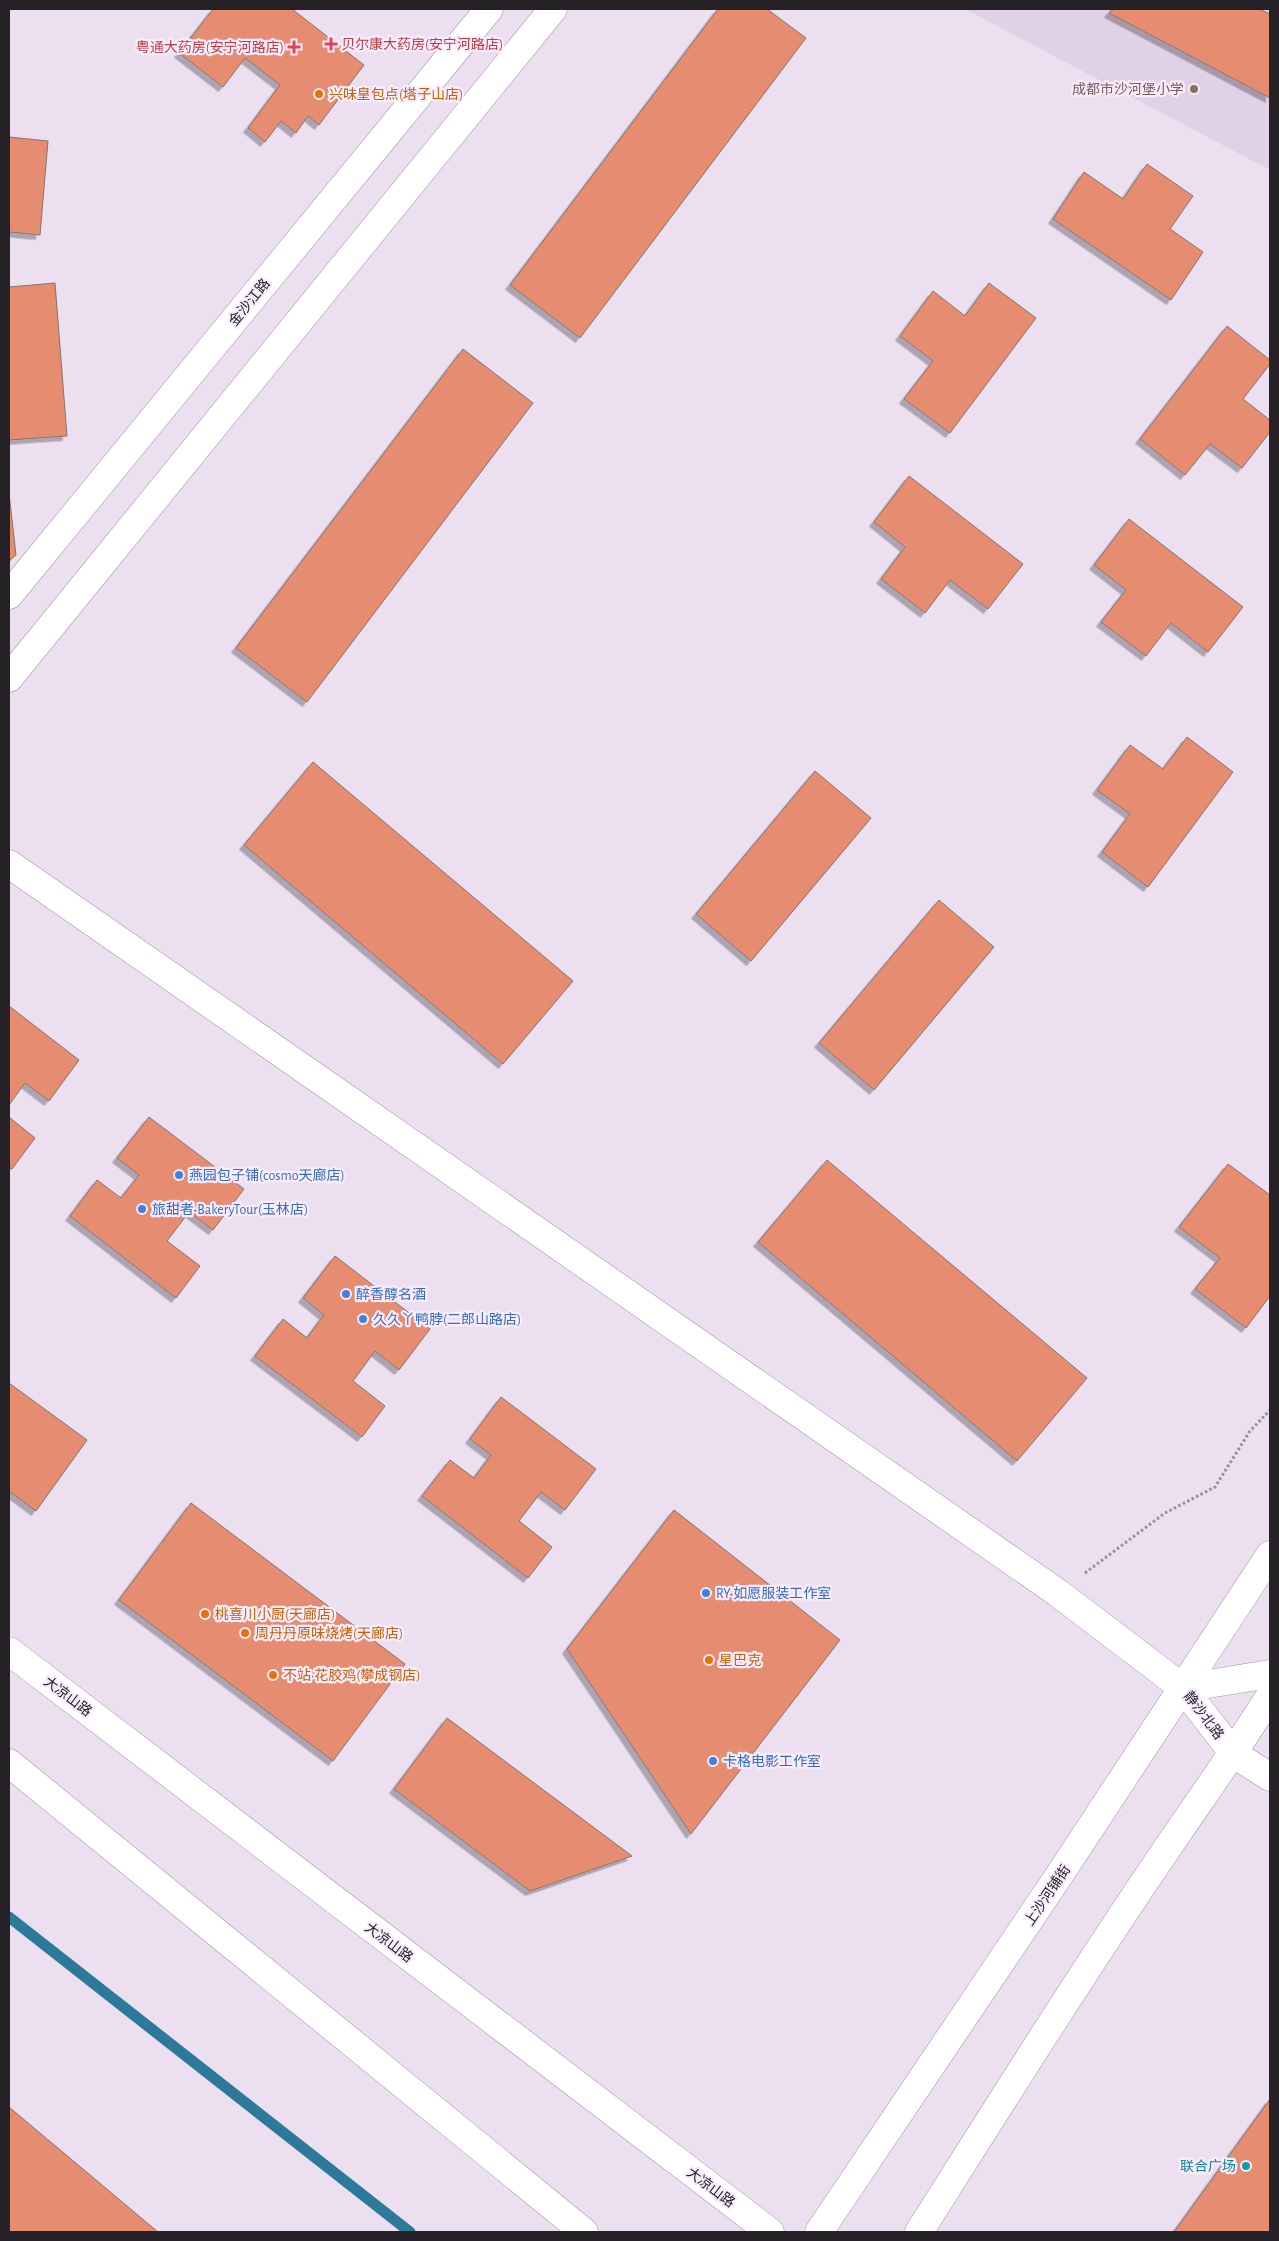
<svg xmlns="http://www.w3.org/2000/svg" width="1279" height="2241" font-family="'Alegreya Sans','Noto Sans SC',sans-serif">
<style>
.built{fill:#e1d1e7}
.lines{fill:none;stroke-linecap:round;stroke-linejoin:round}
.stream{stroke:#2d799a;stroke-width:11}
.building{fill:#e58c71;stroke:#86736d;filter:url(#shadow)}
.street-casing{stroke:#a195a5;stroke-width:29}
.secondary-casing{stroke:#a195a5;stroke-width:29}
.primary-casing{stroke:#a195a5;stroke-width:29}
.path{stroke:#968e9a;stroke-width:3;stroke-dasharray:2.5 2.5;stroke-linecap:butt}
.street{stroke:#fff;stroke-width:28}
.secondary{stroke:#fff;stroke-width:28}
.primary{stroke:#fff;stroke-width:28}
.health-dot{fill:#e0444e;stroke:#f8ecfd;stroke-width:2}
.education-dot{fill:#8d6e63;stroke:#f8ecfd;stroke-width:2}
.food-dot{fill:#e8710a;stroke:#f8ecfd;stroke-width:2}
.shop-dot{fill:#3f7fe0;stroke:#f8ecfd;stroke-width:2}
.culture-dot{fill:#0f9aa8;stroke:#f8ecfd;stroke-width:2}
.labels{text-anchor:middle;stroke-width:4.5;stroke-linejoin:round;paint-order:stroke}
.health-label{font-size:14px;fill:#be3a42;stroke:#f8ecfd;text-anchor:start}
.education-label{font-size:14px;fill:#785e54;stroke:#f8ecfd;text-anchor:end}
.food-label{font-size:14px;fill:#c56008;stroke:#f8ecfd;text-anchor:start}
.street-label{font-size:14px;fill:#252127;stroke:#f8ecfd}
.shop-label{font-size:14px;fill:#366cbe;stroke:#f8ecfd;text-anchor:start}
.culture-label{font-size:14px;fill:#0d838f;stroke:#f8ecfd;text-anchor:end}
</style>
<defs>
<filter id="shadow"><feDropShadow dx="-4.5" dy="4.5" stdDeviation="0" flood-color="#0004"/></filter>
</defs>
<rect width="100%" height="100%" fill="#ebdff0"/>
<path class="built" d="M 965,9 L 1270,9 L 1270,170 Z"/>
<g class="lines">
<path class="stream" d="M 9,1917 L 410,2232"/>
</g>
<path class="building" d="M 213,9 L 292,9 L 364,65 L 319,125 L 308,116 L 296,133 L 281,121 L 265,142 L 248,128 L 280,85 L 245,58 L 223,87 L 179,53 Z
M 718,9 L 767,9 L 806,38 L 580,338 L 510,285 Z
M 1112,9 L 1259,9 L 1270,14 L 1270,98 L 1109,13 Z
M 9,137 L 48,141 L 40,235 L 9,232 Z
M 1147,164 L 1193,196 L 1170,229 L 1203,252 L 1171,300 L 1053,219 L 1084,172 L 1123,199 Z
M 55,283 L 67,436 L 9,440 L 9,287 Z
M 989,283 L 1036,318 L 950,433 L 904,399 L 933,361 L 900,336 L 933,291 L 965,316 Z
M 1227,326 L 1270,360 L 1270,364 L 1243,399 L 1270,420 L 1270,432 L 1242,468 L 1210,444 L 1185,475 L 1140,439 Z
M 463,349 L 533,403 L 307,702 L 236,648 Z
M 909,476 L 1023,564 L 988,609 L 950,580 L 925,613 L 881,579 L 905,547 L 874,522 Z
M 9,493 L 16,555 L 9,561 Z
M 1129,519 L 1243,607 L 1208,652 L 1171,623 L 1146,656 L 1101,622 L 1126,590 L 1094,565 Z
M 1187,737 L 1233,772 L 1148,887 L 1102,852 L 1130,814 L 1097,790 L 1130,745 L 1163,769 Z
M 313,762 L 573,981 L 503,1064 L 244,845 Z
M 815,771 L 871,818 L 751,961 L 696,914 Z
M 939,900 L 994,947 L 874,1090 L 819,1043 Z
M 9,1006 L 79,1060 L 49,1101 L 25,1083 L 9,1105 Z
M 9,1117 L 35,1138 L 12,1169 L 9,1167 Z
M 149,1117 L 244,1189 L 213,1230 L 189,1212 L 167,1241 L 200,1266 L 176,1298 L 70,1216 L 97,1180 L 121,1198 L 139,1175 L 117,1158 Z
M 827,1160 L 1087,1378 L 1017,1461 L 758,1242 Z
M 1228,1164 L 1270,1195 L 1270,1296 L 1246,1328 L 1195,1289 L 1220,1258 L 1179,1227 Z
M 335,1256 L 430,1329 L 399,1370 L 375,1351 L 353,1381 L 385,1406 L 362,1437 L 255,1356 L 283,1319 L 307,1338 L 324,1315 L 303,1298 Z
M 9,1383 L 87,1440 L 36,1511 L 9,1491 Z
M 501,1397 L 596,1469 L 565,1510 L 541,1492 L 519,1521 L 552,1547 L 528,1578 L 422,1496 L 450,1460 L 474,1478 L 491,1455 L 470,1439 Z
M 191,1503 L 405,1664 L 333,1761 L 119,1600 Z
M 674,1510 L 840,1640 L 691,1834 L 567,1649 Z
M 447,1718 L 632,1856 L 530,1891 L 394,1789 Z
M 1270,2099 L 1270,2232 L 1174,2232 Z
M 9,2107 L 158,2232 L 9,2232 Z"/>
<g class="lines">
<g class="street-casing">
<path id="street" d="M 9,864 L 1058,1593 L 1183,1688"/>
</g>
<g class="secondary-casing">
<path id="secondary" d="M 9,595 L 489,9
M 9,678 L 553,9
M 9,1651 L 770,2232
M 1270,1674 L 1183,1688 L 1234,1754 L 1270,1777
M 9,1763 L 584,2232"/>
</g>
<g class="primary-casing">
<path id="primary" d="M 819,2232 L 1058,1877 L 1270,1555
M 919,2232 C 1004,2098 1089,1962 1179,1831 C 1210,1786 1241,1742 1270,1696"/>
</g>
<path class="path" d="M 1085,1573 L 1165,1513 L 1215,1487 L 1250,1431 L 1270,1410"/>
<use href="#street" class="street"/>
<use href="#secondary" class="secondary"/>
<use href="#primary" class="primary"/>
</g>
<g class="health-dot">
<path d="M328.5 36.5h5v5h5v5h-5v5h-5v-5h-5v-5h5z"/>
<path d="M291.5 39.5h5v5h5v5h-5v5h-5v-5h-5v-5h5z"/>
</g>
<circle class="education-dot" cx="1194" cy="89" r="5"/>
<g class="food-dot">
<circle cx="319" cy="94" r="5"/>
<circle cx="205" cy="1614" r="5"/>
<circle cx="245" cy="1633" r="5"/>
<circle cx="709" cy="1660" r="5"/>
<circle cx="273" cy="1675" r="5"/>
</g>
<g class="shop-dot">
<circle cx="179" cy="1175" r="5"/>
<circle cx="142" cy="1209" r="5"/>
<circle cx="346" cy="1294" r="5"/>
<circle cx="363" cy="1319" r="5"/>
<circle cx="706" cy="1593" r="5"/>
<circle cx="713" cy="1761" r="5"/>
</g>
<circle class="culture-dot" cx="1246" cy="2166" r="5"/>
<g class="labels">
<g class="health-label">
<text x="341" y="49">贝尔康大药房(安宁河路店)</text>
<text x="284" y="52" text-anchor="end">粤通大药房(安宁河路店)</text>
</g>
<g class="education-label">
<text x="1184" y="94">成都市沙河堡小学</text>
</g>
<g class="food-label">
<text x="329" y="99">兴味皇包点(塔子山店)</text>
<text x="215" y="1619">桃喜川小厨(天廊店)</text>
<text x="255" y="1638">周丹丹原味烧烤(天廊店)</text>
<text x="719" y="1665">星巴克</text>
<text x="283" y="1680">不站·花胶鸡(攀成钢店)</text>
</g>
<g class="street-label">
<text transform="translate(249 302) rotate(-51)" y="5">金沙江路</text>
<text transform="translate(68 1696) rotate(37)" y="5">大凉山路</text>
<text transform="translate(1204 1715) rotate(53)" y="5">静沙北路</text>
<text transform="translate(1047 1895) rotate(-56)" y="5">上沙河铺街</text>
<text transform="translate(389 1942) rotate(37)" y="5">大凉山路</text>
<text transform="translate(711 2187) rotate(37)" y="5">大凉山路</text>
</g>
<g class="shop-label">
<text x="189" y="1180">燕园包子铺(cosmo天廊店)</text>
<text x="152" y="1214">旅甜者·BakeryTour(玉林店)</text>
<text x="356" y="1299">醉香醇名酒</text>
<text x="373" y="1324">久久丫鸭脖(二郎山路店)</text>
<text x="716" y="1598">RY·如愿服装工作室</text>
<text x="723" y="1766">卡格电影工作室</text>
</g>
<g class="culture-label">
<text x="1236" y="2171">联合广场</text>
</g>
</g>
<rect width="1279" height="2241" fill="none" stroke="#252127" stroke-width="20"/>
</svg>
